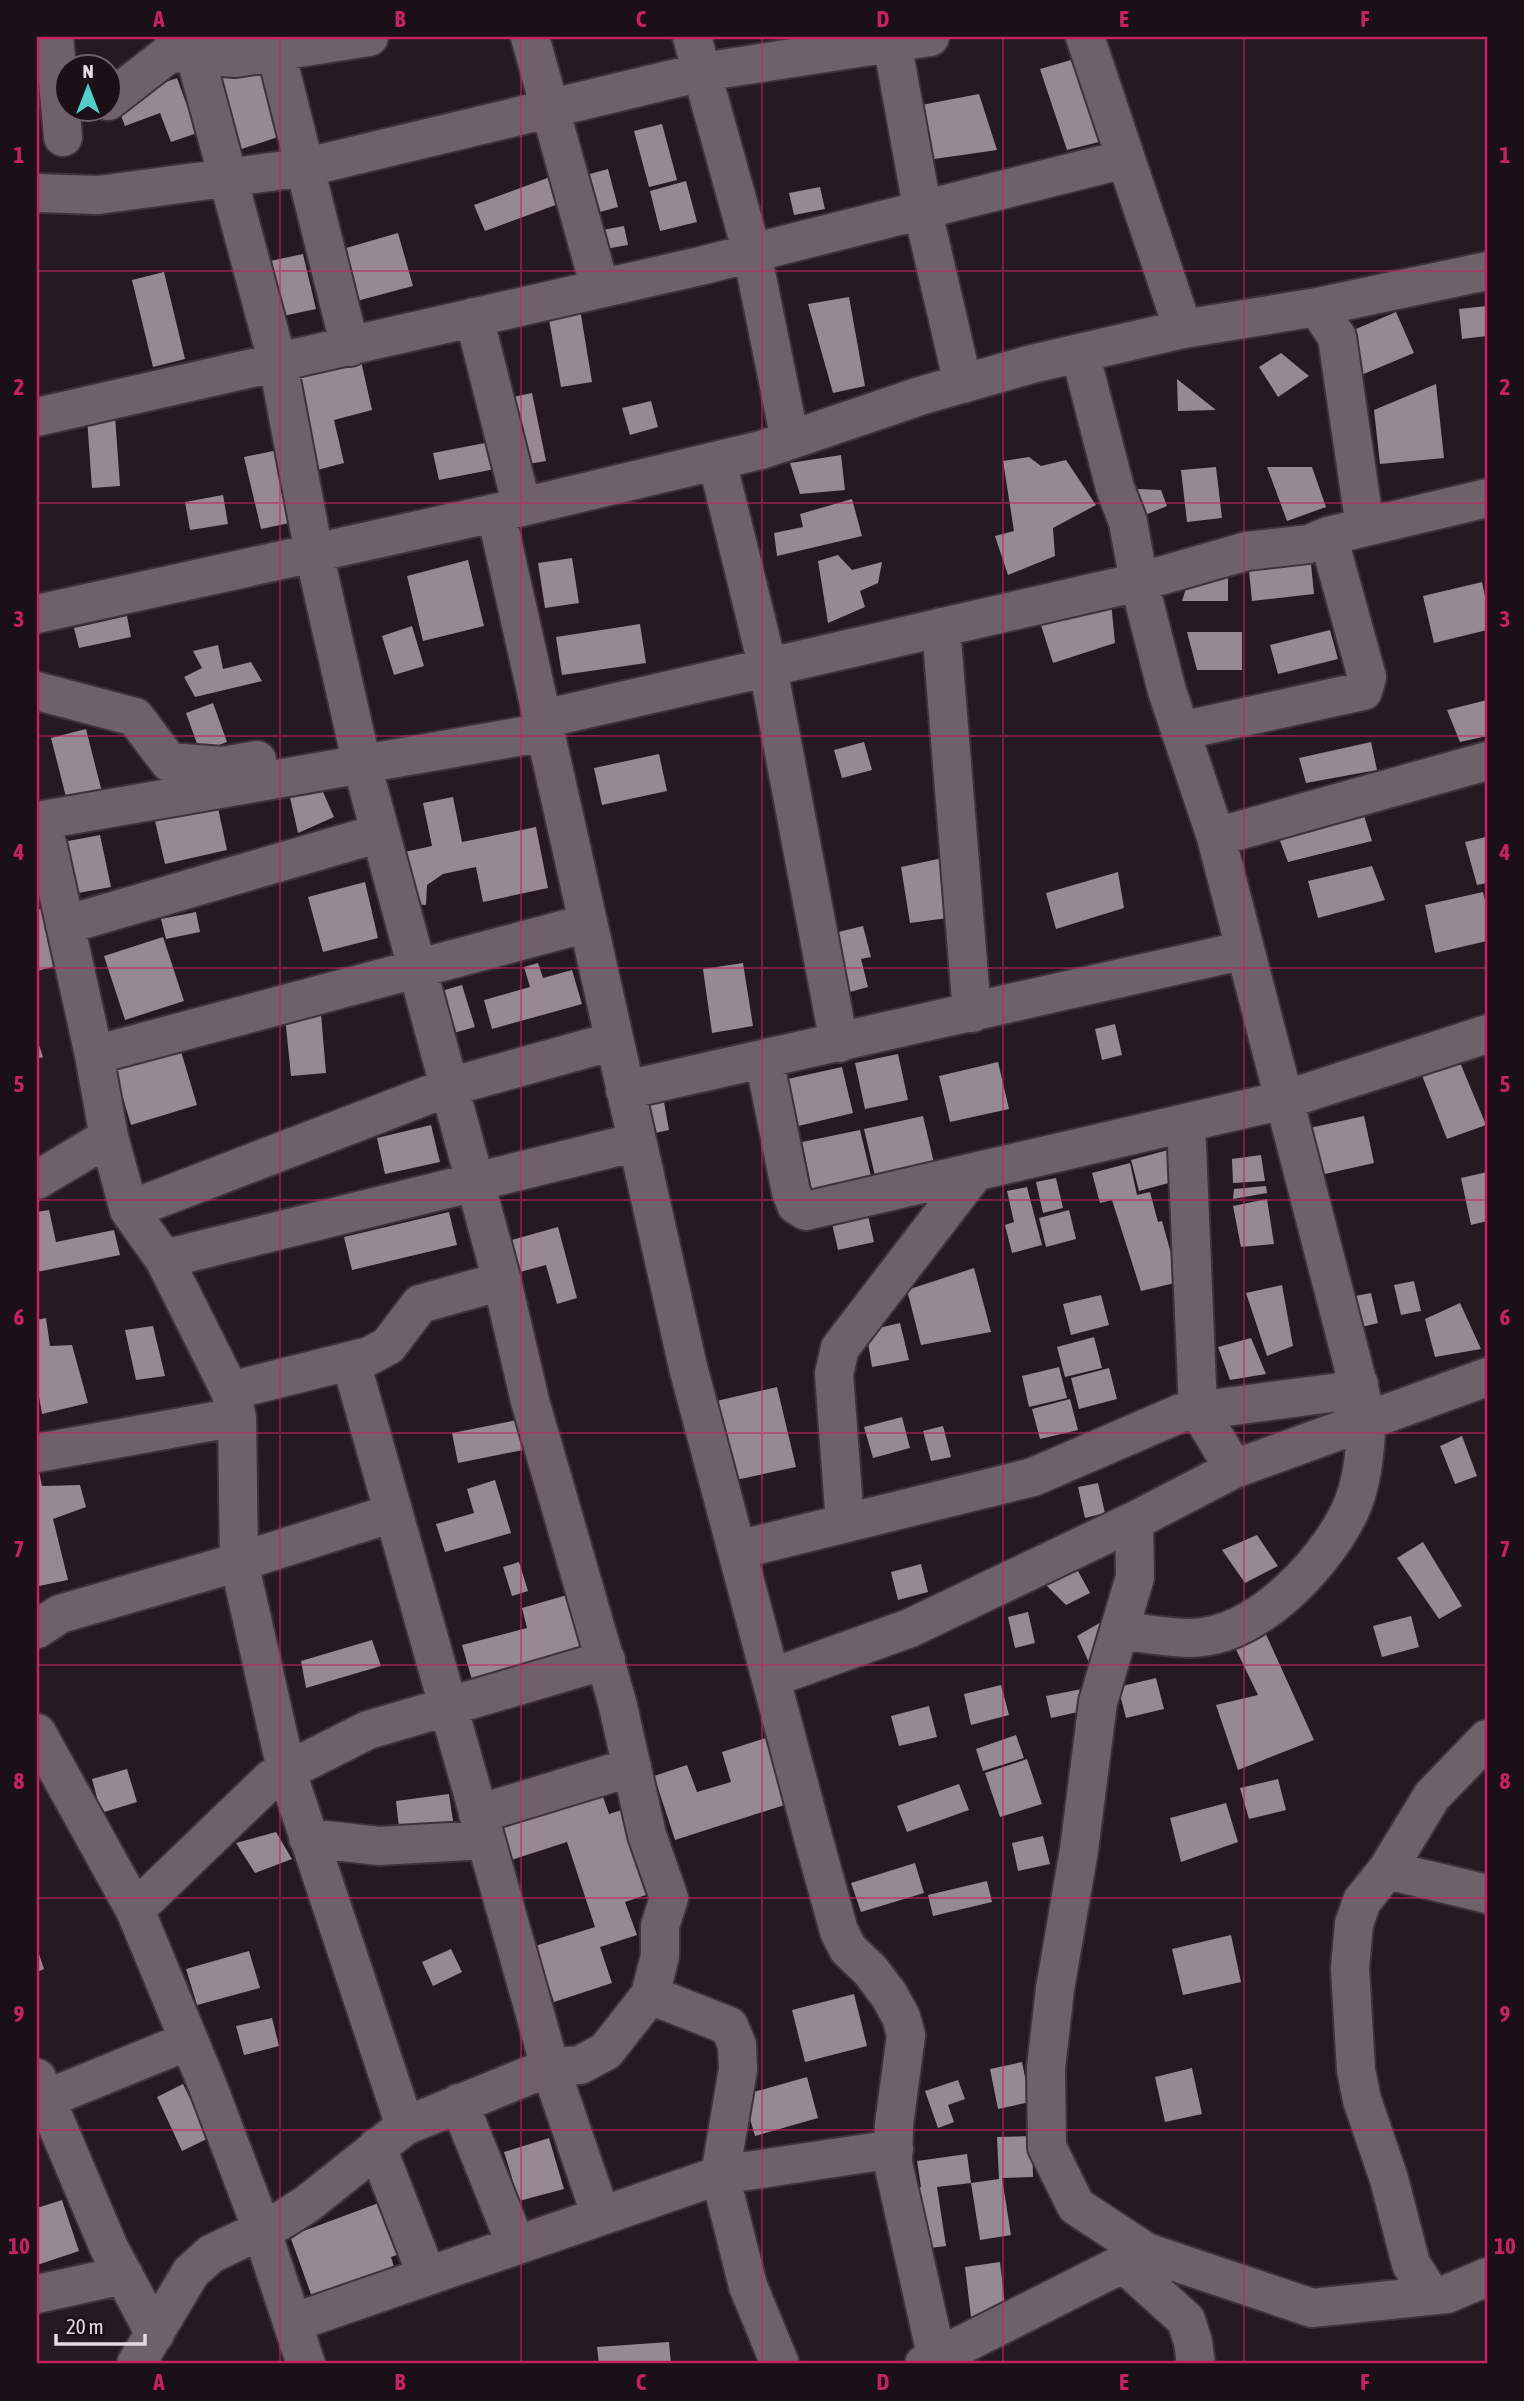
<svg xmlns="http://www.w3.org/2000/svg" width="1524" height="2401" font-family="'Asap Condensed',sans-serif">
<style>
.building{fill:#978991}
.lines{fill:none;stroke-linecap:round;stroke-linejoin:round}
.minor-casing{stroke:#3c3439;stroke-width:42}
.minor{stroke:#6e6168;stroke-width:38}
.grid{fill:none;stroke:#c42262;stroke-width:2;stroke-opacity:0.55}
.neatline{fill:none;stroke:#c42262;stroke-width:2.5}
.grid-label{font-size:23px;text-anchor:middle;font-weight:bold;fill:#c42262}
</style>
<rect width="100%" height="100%" fill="#241a20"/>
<path class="building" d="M 1078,58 L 1099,142 L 1067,150 L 1040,69 Z
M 259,61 L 284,135 L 233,152 L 208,78 Z
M 177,78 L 197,133 L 171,142 L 160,113 L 125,126 L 115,100 Z
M 979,94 L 997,150 L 927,160 L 916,106 Z
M 662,124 L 677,180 L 649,187 L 634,131 Z
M 608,169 L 618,207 L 585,216 L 575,178 Z
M 550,177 L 561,203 L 485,231 L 474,205 Z
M 686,181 L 697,222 L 660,231 L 650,191 Z
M 820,187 L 825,209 L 794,215 L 789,193 Z
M 624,226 L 628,245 L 594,251 L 591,232 Z
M 398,233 L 413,286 L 353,302 L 339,250 Z
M 303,254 L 316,309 L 283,316 L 270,261 Z
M 164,272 L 185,359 L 153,367 L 132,280 Z
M 849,297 L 865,386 L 833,393 L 808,304 Z
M 1487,306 L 1487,336 L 1462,339 L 1459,309 Z
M 580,309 L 592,382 L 561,387 L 548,314 Z
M 1396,312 L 1414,353 L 1354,378 L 1337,337 Z
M 1281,353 L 1309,376 L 1278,397 L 1259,367 Z
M 361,361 L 372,410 L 334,420 L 344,463 L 317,470 L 294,377 Z
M 1177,379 L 1216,410 L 1178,411 Z
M 1436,384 L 1444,458 L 1380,464 L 1374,410 Z
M 532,393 L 546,461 L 522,465 L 508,398 Z
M 651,401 L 658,427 L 630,435 L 622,408 Z
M 115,416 L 120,486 L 92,488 L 87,418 Z
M 490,442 L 495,469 L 439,480 L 433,453 Z
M 278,450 L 294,522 L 261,529 L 244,457 Z
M 841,455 L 845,490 L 800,494 L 790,463 Z
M 1029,457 L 1041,466 L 1066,460 L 1096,505 L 1053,528 L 1055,556 L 1008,575 L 995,536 L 1014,531 L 1003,461 Z
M 1216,467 L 1222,518 L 1187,522 L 1181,470 Z
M 1267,467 L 1312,467 L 1326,507 L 1287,521 Z
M 1115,488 L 1161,490 L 1167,506 L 1128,522 Z
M 223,495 L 228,524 L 190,530 L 185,502 Z
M 852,499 L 862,536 L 777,556 L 774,533 L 803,527 L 800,514 Z
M 1309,544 L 1314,594 L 1252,601 L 1247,551 Z
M 838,555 L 852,570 L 882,562 L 878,583 L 860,591 L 865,607 L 828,623 L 818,561 Z
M 1228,556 L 1228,601 L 1182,601 L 1193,566 Z
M 572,558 L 579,603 L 545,608 L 538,563 Z
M 468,560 L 484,626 L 423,641 L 407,576 Z
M 1482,582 L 1487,606 L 1487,630 L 1434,643 L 1423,596 Z
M 1111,602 L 1115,643 L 1053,663 L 1039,619 Z
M 127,616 L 131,637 L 79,648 L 74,628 Z
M 640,624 L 646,663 L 562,675 L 556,637 Z
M 412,626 L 424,666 L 394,675 L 382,636 Z
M 1330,630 L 1338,659 L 1278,674 L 1270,645 Z
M 1187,632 L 1242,632 L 1242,670 L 1197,670 Z
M 218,645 L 223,669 L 251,662 L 262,681 L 195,697 L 184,677 L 202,668 L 193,651 Z
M 1487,700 L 1487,736 L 1460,742 L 1447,710 Z
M 213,703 L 227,742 L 200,752 L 186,713 Z
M 86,729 L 102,792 L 67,801 L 51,738 Z
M 864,742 L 872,770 L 842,778 L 834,750 Z
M 1371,742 L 1377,770 L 1306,783 L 1299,758 Z
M 659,754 L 667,791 L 602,805 L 594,768 Z
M 320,785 L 334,817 L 298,833 L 289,793 Z
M 215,794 L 227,850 L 165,864 L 152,808 Z
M 453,797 L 462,842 L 536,827 L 548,888 L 483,902 L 476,867 L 443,874 L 427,885 L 426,905 L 411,904 L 400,853 L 432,846 L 423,803 Z
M 1362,809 L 1372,841 L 1288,862 L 1277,833 Z
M 100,835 L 111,887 L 62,896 L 52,844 Z
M 1486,837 L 1487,883 L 1477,885 L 1465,842 Z
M 947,857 L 955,917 L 910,923 L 901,867 Z
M 1372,866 L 1385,900 L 1318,918 L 1308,881 Z
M 1118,872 L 1124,908 L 1056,929 L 1046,893 Z
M 365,882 L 378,938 L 323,952 L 308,897 Z
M 1483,892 L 1487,909 L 1487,941 L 1435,953 L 1425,905 Z
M 54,905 L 68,963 L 37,971 L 37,910 Z
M 196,912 L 200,932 L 166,939 L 161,919 Z
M 863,926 L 871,957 L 861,959 L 868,987 L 839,995 L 826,935 Z
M 163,937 L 184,1001 L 125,1020 L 104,956 Z
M 538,963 L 543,978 L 572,970 L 582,1004 L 492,1029 L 484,1000 L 530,987 L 524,967 Z
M 743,963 L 753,1026 L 712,1033 L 703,969 Z
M 462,985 L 475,1027 L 450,1034 L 438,992 Z
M 321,1014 L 326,1073 L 291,1076 L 285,1017 Z
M 1115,1024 L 1122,1055 L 1102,1060 L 1095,1029 Z
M 37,1039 L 43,1057 L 37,1059 Z
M 180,1048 L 197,1105 L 131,1125 L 114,1068 Z
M 898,1054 L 908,1100 L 865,1109 L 855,1063 Z
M 1459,1060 L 1486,1125 L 1447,1139 L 1421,1073 Z
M 998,1062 L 1009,1109 L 950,1122 L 939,1076 Z
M 842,1067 L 853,1113 L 794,1127 L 783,1080 Z
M 664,1102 L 669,1130 L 641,1136 L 636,1108 Z
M 923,1116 L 934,1163 L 875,1176 L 864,1129 Z
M 1364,1116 L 1374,1163 L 1316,1176 L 1305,1129 Z
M 431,1125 L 440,1162 L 385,1174 L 377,1138 Z
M 860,1130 L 871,1176 L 812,1190 L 802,1142 Z
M 1168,1150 L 1176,1181 L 1139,1191 L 1131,1160 Z
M 1261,1155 L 1265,1181 L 1233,1183 L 1232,1159 Z
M 1130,1163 L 1137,1195 L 1150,1192 L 1158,1222 L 1162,1221 L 1179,1282 L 1141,1291 L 1112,1200 L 1100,1203 L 1092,1173 Z
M 1487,1172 L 1487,1221 L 1471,1225 L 1461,1178 Z
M 1056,1178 L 1063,1208 L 1043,1213 L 1036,1182 Z
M 1266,1186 L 1267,1193 L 1233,1199 L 1234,1189 Z
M 1027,1187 L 1042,1245 L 1012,1253 L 1005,1225 L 1014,1222 L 1007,1191 Z
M 862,1189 L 874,1242 L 838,1250 L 826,1197 Z
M 1267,1199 L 1274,1244 L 1241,1247 L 1233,1206 Z
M 49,1210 L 56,1242 L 114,1230 L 120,1255 L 37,1272 L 37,1212 Z
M 1069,1210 L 1076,1239 L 1046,1247 L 1039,1218 Z
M 449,1212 L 457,1245 L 352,1270 L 344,1237 Z
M 558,1227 L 577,1298 L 557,1304 L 546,1265 L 513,1274 L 504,1242 Z
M 974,1268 L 991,1332 L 921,1345 L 907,1290 Z
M 1414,1281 L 1421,1311 L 1401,1315 L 1394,1285 Z
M 1282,1285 L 1293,1346 L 1267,1356 L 1246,1293 Z
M 1371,1293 L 1378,1323 L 1358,1328 L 1350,1297 Z
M 1101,1295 L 1109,1325 L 1071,1335 L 1063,1304 Z
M 1460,1303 L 1481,1349 L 1435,1357 L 1425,1319 Z
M 46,1318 L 50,1346 L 72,1345 L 88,1403 L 42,1414 L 37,1384 L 37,1320 Z
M 900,1323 L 909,1360 L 872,1367 L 866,1331 Z
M 153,1326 L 165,1376 L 136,1380 L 125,1330 Z
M 1094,1337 L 1102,1368 L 1065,1377 L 1057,1347 Z
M 1251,1338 L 1266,1374 L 1230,1380 L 1218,1347 Z
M 1059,1367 L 1067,1398 L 1029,1407 L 1022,1376 Z
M 1109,1368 L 1117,1399 L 1079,1409 L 1071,1378 Z
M 777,1387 L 796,1467 L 731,1481 L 712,1402 Z
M 1070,1399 L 1078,1430 L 1040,1439 L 1032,1409 Z
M 902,1417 L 910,1448 L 873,1458 L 864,1427 Z
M 517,1420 L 523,1450 L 458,1463 L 452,1433 Z
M 943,1426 L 951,1457 L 931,1461 L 923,1431 Z
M 1462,1436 L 1477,1476 L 1455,1484 L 1440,1446 Z
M 38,1466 L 42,1486 L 80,1485 L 86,1507 L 53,1519 L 68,1580 L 39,1586 L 37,1577 Z
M 495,1480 L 511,1533 L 445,1552 L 436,1524 L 474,1513 L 467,1489 Z
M 1098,1483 L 1105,1513 L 1085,1518 L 1078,1487 Z
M 1257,1535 L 1278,1566 L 1245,1583 L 1222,1550 Z
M 1423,1542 L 1462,1606 L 1439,1619 L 1397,1558 Z
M 519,1562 L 528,1591 L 512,1596 L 503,1567 Z
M 921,1564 L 928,1592 L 898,1600 L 891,1572 Z
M 1078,1571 L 1090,1593 L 1066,1605 L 1045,1584 Z
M 574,1593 L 590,1648 L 472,1680 L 462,1645 L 527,1628 L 522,1608 Z
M 1028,1612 L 1035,1643 L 1015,1648 L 1008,1617 Z
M 1411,1616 L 1419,1647 L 1382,1657 L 1373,1626 Z
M 1259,1619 L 1314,1740 L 1238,1770 L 1216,1705 L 1258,1695 L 1230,1637 Z
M 1103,1621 L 1090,1665 L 1077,1636 Z
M 372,1640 L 381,1666 L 306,1688 L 301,1661 Z
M 1156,1678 L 1164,1709 L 1126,1718 L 1118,1687 Z
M 1001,1685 L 1009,1715 L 971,1725 L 964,1694 Z
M 1082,1689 L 1087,1710 L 1051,1718 L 1046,1696 Z
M 929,1706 L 937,1737 L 899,1746 L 891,1716 Z
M 778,1734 L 800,1800 L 675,1840 L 654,1776 L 687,1765 L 697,1792 L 731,1782 L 722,1752 Z
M 1016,1735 L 1024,1758 L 983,1771 L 976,1749 Z
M 1027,1759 L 1042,1804 L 1000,1817 L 985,1773 Z
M 127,1769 L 137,1802 L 101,1813 L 92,1779 Z
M 1278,1779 L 1286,1810 L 1249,1819 L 1240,1788 Z
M 959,1784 L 969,1810 L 907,1832 L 897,1806 Z
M 449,1794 L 453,1821 L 399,1828 L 396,1801 Z
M 602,1794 L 609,1814 L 634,1806 L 661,1890 L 625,1902 L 637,1935 L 600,1947 L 612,1983 L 554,2002 L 535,1946 L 595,1927 L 567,1842 L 496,1865 L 483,1824 Z
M 1226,1803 L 1238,1842 L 1181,1862 L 1170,1818 Z
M 276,1832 L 292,1859 L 255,1873 L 236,1843 Z
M 1043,1836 L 1050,1864 L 1018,1871 L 1012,1843 Z
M 915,1863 L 924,1893 L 861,1912 L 851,1883 Z
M 987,1881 L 992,1902 L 933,1916 L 928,1895 Z
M 1231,1935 L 1241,1982 L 1183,1995 L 1172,1949 Z
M 37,1948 L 44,1969 L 37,1972 Z
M 451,1949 L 462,1972 L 433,1986 L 422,1962 Z
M 249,1951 L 260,1988 L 197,2005 L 186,1969 Z
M 854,1994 L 867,2046 L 805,2062 L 792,2010 Z
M 272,2018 L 279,2046 L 244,2055 L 236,2026 Z
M 1022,2062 L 1030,2102 L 998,2109 L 990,2069 Z
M 1192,2068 L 1202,2114 L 1165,2122 L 1155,2077 Z
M 807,2077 L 818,2118 L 755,2136 L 743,2095 Z
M 958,2080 L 965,2099 L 948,2105 L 954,2122 L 938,2128 L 925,2091 Z
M 183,2084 L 209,2138 L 182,2151 L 157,2097 Z
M 1032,2136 L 1033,2177 L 1002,2178 L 1011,2235 L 980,2240 L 971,2183 L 937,2187 L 946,2246 L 915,2250 L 907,2189 L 921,2187 L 917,2161 L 967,2154 L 971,2183 L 999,2179 L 997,2137 Z
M 549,2138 L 564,2189 L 519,2201 L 504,2152 Z
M 62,2200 L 79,2251 L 37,2265 L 37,2208 Z
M 384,2201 L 403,2253 L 391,2257 L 394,2267 L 312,2297 L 290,2236 Z
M 1000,2262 L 1006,2313 L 971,2317 L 965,2267 Z
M 669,2342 L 671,2364 L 599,2364 L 597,2347 Z"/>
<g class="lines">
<g class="minor-casing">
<path id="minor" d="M 54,37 L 63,137
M 530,37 L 600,288
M 692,37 L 752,253 L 790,440
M 891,37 L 923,212 L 963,384
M 1085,37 L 1183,329
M 276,52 L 350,347
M 172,53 L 235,58 L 369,37
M 108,101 L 170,53 L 178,37
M 37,193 L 98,195 L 307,167 L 702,72 L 930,37
M 1317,307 L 1337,337 L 1365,527
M 474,317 L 522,507
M 1080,353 L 1115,488 L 1128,522 L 1139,582 L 1167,691 L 1216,837 L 1367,1419 C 1365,1450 1363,1484 1349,1513 C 1322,1567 1256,1637 1191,1638 C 1169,1638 1144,1633 1122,1631
M 37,417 L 700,266 L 1125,159
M 717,461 L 768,668 L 839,1043
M 496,513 L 688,1367 L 813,1837 L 839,1931 L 848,1949 L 870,1970 L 889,1995 L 901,2017 L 906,2035 L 894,2125 L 893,2163 L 937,2359
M 37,614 L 522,507 L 761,450 L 923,395 L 1032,364 L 1183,329 L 1317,307 L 1487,271
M 941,627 L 972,1013
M 37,691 L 135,717 L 169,762 L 223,766 L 257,760
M 543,719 L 1139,582 L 1247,551 L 1309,544 L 1328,536 L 1487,498
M 1180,731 L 1363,691 L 1367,677 L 1328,536
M 37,821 L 546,732
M 1216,837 L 1487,761
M 65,925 L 380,833
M 94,1055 L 588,923
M 764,1059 L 791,1192 L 796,1205 L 806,1211 L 1284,1100 L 1487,1034
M 625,1090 L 1245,950
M 1186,1123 L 1198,1409 L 1234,1469
M 37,1180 L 109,1137
M 129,1210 L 449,1087 L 614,1041
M 164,1259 L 637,1142
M 351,1362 L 550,2067 L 601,2216
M 230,1391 L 369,1356 L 388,1346 L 420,1304 L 502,1281
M 37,1453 L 237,1417
M 393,1513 L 239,1562 L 286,1769 L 405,2126
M 1134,1521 L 1135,1577 L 1098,1702 L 1079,1850 L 1055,1989 L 1046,2068 L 1047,2147 L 1076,2206 L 1146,2252 L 1312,2308 L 1447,2294 L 1487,2277
M 845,1523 L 834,1374 L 840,1348 L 975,1172
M 737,1550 L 1033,1477 L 1181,1413 L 1339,1392 L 1359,1384
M 37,1629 L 60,1614 L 239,1562 L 237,1417 L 230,1391 L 164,1259 L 129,1210 L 109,1137 L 94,1055 L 42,820
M 771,1678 L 910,1628 L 1134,1521 L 1234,1469 L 1487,1377
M 37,1733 L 135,1910 L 207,2084 L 255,2211 L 306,2364
M 478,1814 L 632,1767
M 308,1838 L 379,1846 L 486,1840
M 1387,1870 L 1487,1894
M 135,1910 L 271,1779 L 368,1730 L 606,1660
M 650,1995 L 729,2026 L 737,2045 L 738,2069 L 720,2175 L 748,2286 L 780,2364
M 37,2078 L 109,2248 L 155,2334
M 46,2099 L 188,2041
M 459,2103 L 516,2245
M 377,2147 L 427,2276
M 1123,2263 L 1186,2320 L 1193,2342 L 1196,2364
M 37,2294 L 124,2275
M 1430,2294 L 1411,2264 L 1389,2179 L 1362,2100 L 1356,2070 L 1350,1968 L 1354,1924 L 1362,1901 L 1387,1870 L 1432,1796 L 1487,1739
M 292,2323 L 720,2175 L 894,2149
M 136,2364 L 191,2272 L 211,2254 L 282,2220 L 307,2204 L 405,2126 L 550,2067 L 580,2065 L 606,2051 L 650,1995 L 660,1956 L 660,1926 L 669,1898 L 647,1835 L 617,1702 L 530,1401 L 502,1281 L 362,765 L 314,553 L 278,364 L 195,55
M 924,2364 L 1146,2252"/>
</g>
<use href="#minor" class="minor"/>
</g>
<path class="grid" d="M 280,37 L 280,2364M 521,37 L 521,2364M 762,37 L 762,2364M 1003,37 L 1003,2364M 1244,37 L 1244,2364M 37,271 L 1487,271M 37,503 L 1487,503M 37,736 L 1487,736M 37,968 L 1487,968M 37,1200 L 1487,1200M 37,1433 L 1487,1433M 37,1665 L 1487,1665M 37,1898 L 1487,1898M 37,2130 L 1487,2130"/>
<rect width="1524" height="2401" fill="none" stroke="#1b1017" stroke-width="77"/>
<g transform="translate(88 88)"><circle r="33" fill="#1b1017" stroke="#6b6268" stroke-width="2"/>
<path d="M0-5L12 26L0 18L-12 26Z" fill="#53cdca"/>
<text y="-10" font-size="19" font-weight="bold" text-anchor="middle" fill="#e4dce1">N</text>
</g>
<path d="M56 2334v10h89v-10" fill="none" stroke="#e4dce1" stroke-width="3.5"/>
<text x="66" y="2334" font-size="21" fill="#e4dce1" stroke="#1b1017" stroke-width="5" paint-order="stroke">20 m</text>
<rect x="38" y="38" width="1448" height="2324" class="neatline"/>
<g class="grid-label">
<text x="159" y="27">A</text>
<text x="400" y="27">B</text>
<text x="641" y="27">C</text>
<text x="883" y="27">D</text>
<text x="1124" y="27">E</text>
<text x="1365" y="27">F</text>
<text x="19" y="163">1</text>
<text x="1505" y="163">1</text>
<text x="19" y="395">2</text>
<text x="1505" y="395">2</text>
<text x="19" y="627">3</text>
<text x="1505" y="627">3</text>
<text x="19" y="860">4</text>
<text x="1505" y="860">4</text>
<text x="19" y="1092">5</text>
<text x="1505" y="1092">5</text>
<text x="19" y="1325">6</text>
<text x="1505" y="1325">6</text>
<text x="19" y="1557">7</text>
<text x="1505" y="1557">7</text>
<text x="19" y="1789">8</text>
<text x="1505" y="1789">8</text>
<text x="19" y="2022">9</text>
<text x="1505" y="2022">9</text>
<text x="19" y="2254">10</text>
<text x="1505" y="2254">10</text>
<text x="159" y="2390">A</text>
<text x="400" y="2390">B</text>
<text x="641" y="2390">C</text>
<text x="883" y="2390">D</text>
<text x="1124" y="2390">E</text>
<text x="1365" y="2390">F</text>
</g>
</svg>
